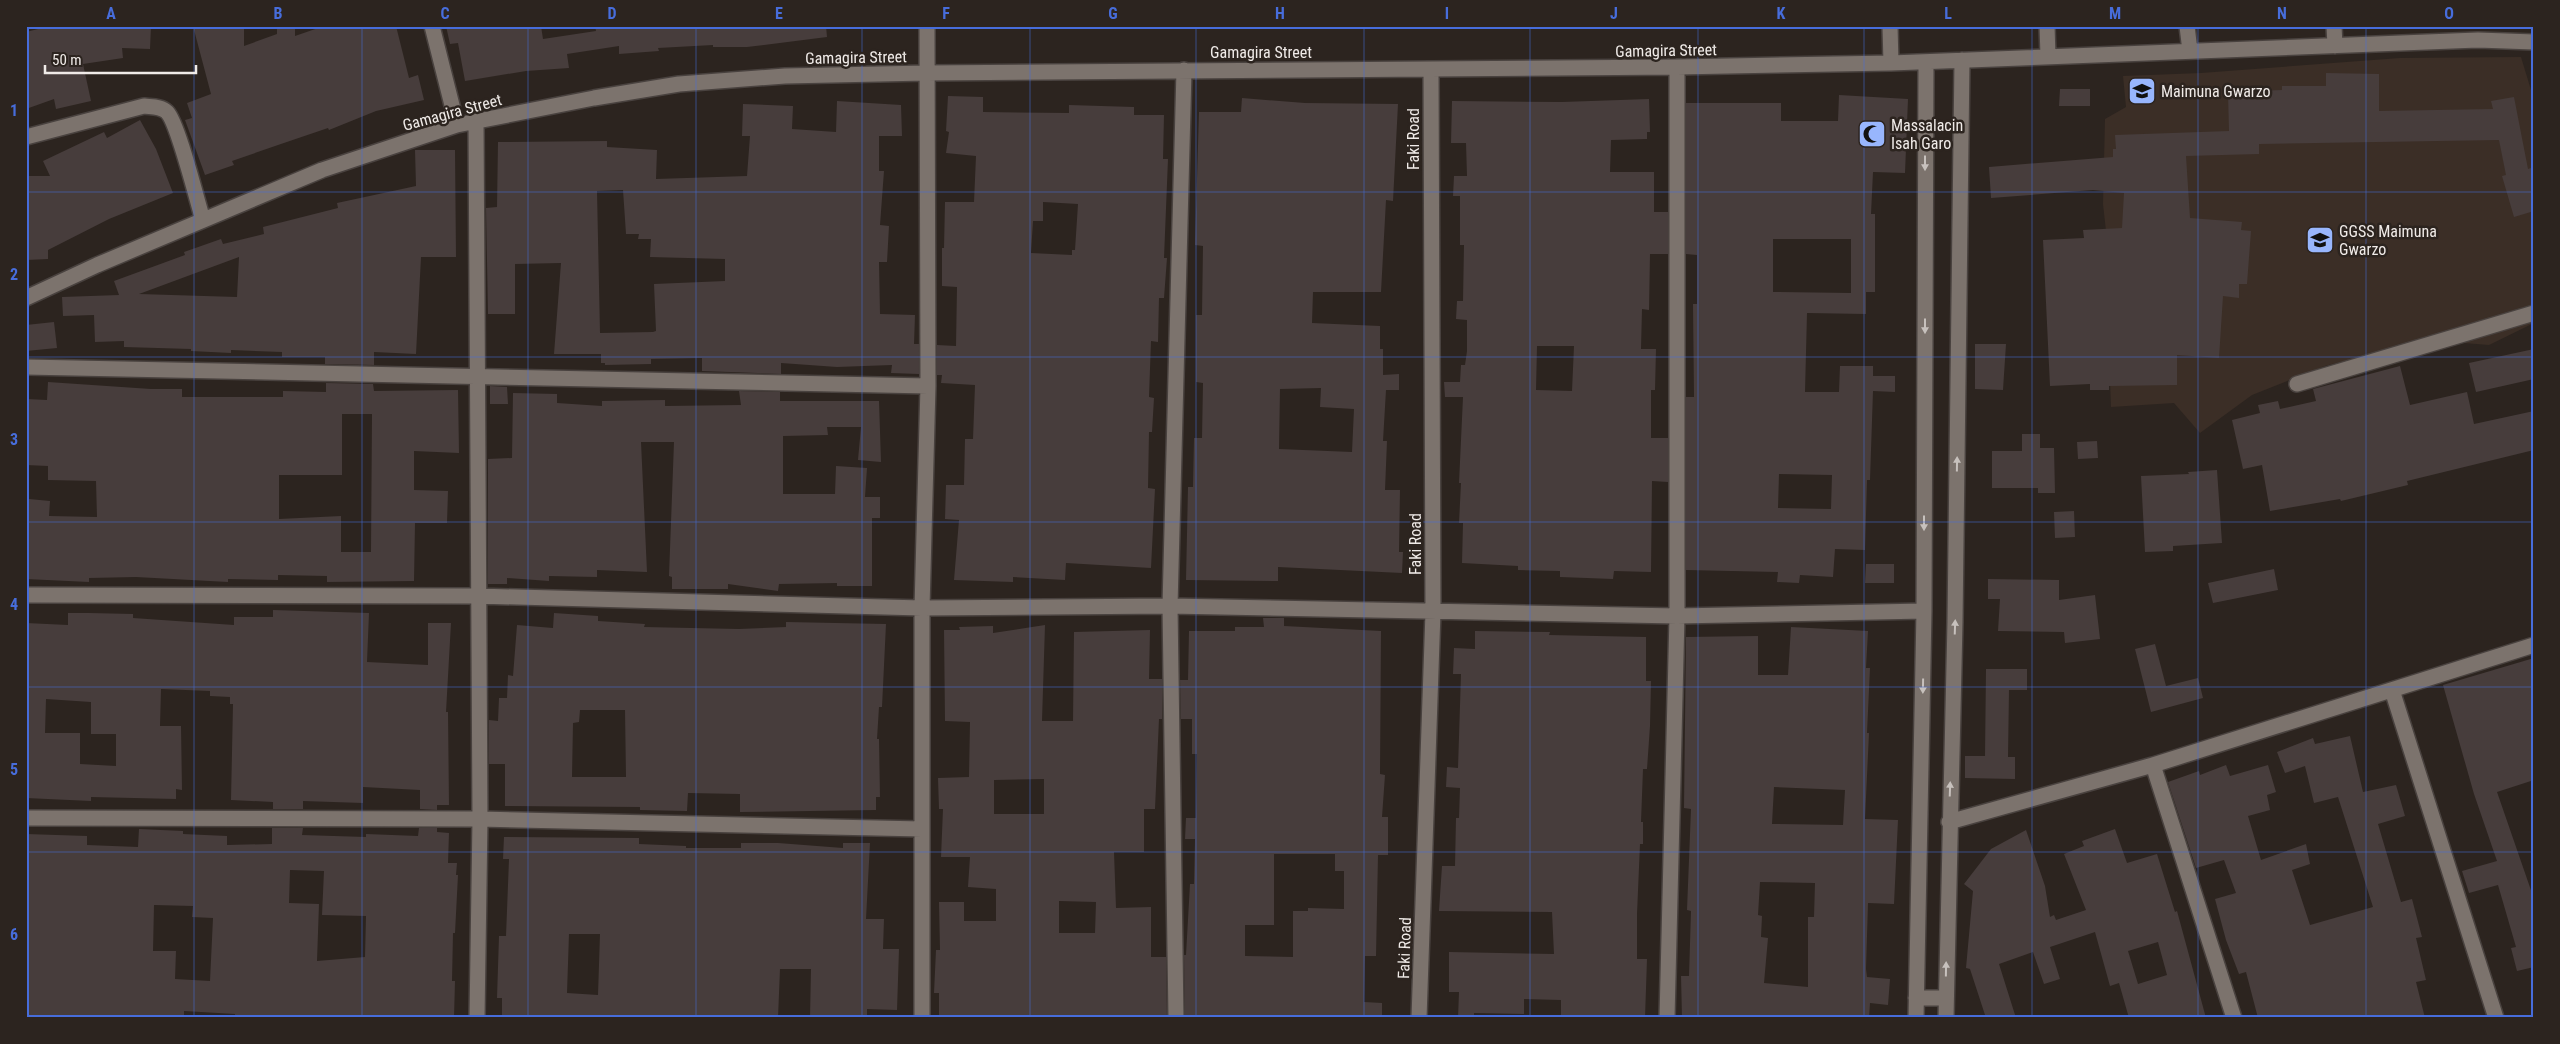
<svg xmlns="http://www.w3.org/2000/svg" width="2560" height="1044" font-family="'Roboto Condensed',sans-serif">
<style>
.built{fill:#3b2e26}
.building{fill:#473d3c;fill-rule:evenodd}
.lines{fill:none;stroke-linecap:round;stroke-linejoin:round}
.minor-casing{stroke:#49423f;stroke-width:18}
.minor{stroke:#7c736d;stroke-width:15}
.oneway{fill:#c7c1bd}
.grid{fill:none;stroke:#476ddb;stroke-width:1;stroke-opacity:0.55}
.labels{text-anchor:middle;stroke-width:5;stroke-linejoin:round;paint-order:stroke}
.street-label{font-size:16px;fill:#f0ebe8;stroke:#2c241f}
.poi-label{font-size:16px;fill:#f0ebe8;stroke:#2c241f;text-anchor:start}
.neatline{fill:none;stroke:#476ddb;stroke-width:2}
.grid-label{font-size:16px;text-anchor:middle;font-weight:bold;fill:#476ddb}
</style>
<rect width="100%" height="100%" fill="#2c241f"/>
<path class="built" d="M 2521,57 L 2534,100 L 2534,323 L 2489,345 L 2426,340 L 2325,366 L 2252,395 L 2200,433 L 2174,403 L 2111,407 L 2109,353 L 2111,276 L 2103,204 L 2105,119 L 2126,107 L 2123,76 L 2201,73 L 2400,58 Z"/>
<path class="building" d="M 37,26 L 151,26 L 150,49 L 122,48 L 123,58 L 83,64 L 91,101 L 56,109 L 54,99 L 26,109 L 26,32 L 38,29 Z
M 193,26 L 244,26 L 244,46 L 277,34 L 277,26 L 295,26 L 295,36 L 324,26 L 396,26 L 409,78 L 418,75 L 424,100 L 376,111 L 329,130 L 328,128 L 278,145 L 232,161 L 234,165 L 205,175 L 185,120 L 192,118 L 187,103 L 211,94 Z
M 446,26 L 541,26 L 543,39 L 596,31 L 595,26 L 826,26 L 827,37 L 747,47 L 713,47 L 713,45 L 658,48 L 659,51 L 619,54 L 619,46 L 567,54 L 569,68 L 526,71 L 465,81 L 458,43 L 450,44 Z
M 2326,73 L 2379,74 L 2379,111 L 2493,109 L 2491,101 L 2514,97 L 2528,169 L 2534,167 L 2534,211 L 2514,217 L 2502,176 L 2506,175 L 2499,140 L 2259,144 L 2259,154 L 2186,156 L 2190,218 L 2242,222 L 2241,230 L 2251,231 L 2247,284 L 2239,284 L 2239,298 L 2223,296 L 2219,358 L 2177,355 L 2177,385 L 2109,386 L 2109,390 L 2090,390 L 2090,384 L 2050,386 L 2043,240 L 2084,238 L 2083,230 L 2122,228 L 2124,193 L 2093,190 L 1991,198 L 1989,167 L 2113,157 L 2113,149 L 2116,149 L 2115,135 L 2229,131 L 2228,92 L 2282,90 L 2282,86 L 2326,86 Z
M 2060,89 L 2090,89 L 2090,106 L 2059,106 Z
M 1839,95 L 1908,99 L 1905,173 L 1873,172 L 1871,214 L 1875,214 L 1875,292 L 1866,292 L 1866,314 L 1807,313 L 1805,392 L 1839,392 L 1840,366 L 1873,366 L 1873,376 L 1895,376 L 1895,392 L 1873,391 L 1870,480 L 1867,480 L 1865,550 L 1835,549 L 1833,577 L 1800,575 L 1799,583 L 1777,582 L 1778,572 L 1686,570 L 1686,397 L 1694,397 L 1693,304 L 1697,304 L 1697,255 L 1686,254 L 1686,103 L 1781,103 L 1781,121 L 1838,121 ZM 1773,239 L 1851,239 L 1851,293 L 1773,292 ZM 1779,474 L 1832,475 L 1831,509 L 1778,508 Z
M 948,96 L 983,97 L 983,112 L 1069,113 L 1069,105 L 1134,107 L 1134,115 L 1164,115 L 1163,159 L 1168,159 L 1164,258 L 1167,258 L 1164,298 L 1159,298 L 1158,342 L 1151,341 L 1149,397 L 1154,398 L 1152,432 L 1149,432 L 1148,488 L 1155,489 L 1151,568 L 1066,563 L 1065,580 L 1013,577 L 1013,582 L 954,580 L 959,520 L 945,519 L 946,485 L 964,485 L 965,439 L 973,439 L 975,385 L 941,383 L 942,375 L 937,375 L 937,345 L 956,346 L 957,287 L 942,286 L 942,248 L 944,248 L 945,202 L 974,202 L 976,156 L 946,153 L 949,132 L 946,131 ZM 1043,202 L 1078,204 L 1075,250 L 1072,250 L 1072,255 L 1031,253 L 1033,221 L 1043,221 Z
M 1242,98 L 1305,103 L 1398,104 L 1393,201 L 1386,200 L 1381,292 L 1313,292 L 1312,323 L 1380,326 L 1380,349 L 1383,349 L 1383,375 L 1399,374 L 1399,390 L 1386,390 L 1383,441 L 1387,441 L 1385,490 L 1400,490 L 1399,552 L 1403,552 L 1402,573 L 1278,567 L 1278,581 L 1186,580 L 1188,487 L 1193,487 L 1194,438 L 1202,438 L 1203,383 L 1196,382 L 1196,315 L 1202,315 L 1203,246 L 1195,245 L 1199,112 L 1241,112 ZM 1321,388 L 1320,407 L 1354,409 L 1352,452 L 1279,449 L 1280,389 Z
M 1649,99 L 1650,132 L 1647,132 L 1647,139 L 1611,140 L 1610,172 L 1654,172 L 1654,212 L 1668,212 L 1668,254 L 1650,254 L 1649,310 L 1642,309 L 1641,349 L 1656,349 L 1655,390 L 1651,390 L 1651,438 L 1668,438 L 1668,482 L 1652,481 L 1651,572 L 1614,571 L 1613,579 L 1560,577 L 1560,571 L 1518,570 L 1518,566 L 1462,563 L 1463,523 L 1459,523 L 1461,483 L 1459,483 L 1463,397 L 1445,397 L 1444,382 L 1460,382 L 1461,365 L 1465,365 L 1467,351 L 1467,320 L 1456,319 L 1457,301 L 1463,301 L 1464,245 L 1460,245 L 1460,196 L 1453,196 L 1454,176 L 1467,176 L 1466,143 L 1451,143 L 1452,101 L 1562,102 ZM 1537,346 L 1574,346 L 1572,391 L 1536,390 Z
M 837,101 L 901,105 L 902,136 L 879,136 L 879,171 L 884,171 L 880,225 L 889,226 L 887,262 L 879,262 L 880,314 L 915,315 L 914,344 L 919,344 L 919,374 L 891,373 L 892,365 L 837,367 L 781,363 L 781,374 L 702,371 L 702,358 L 651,359 L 651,364 L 605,365 L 605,363 L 601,363 L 601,354 L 554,354 L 561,263 L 515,264 L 515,314 L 488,314 L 486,208 L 497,207 L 498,142 L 607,141 L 607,147 L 657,150 L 656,179 L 747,176 L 750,136 L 742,136 L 743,104 L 793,106 L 792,129 L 836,132 ZM 623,190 L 626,234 L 639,234 L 638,239 L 651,239 L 650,257 L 725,259 L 725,281 L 654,284 L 656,331 L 653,332 L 600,333 L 597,191 Z
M 140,120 L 156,149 L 173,193 L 109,219 L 48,250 L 48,259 L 26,260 L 26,176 L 50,176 L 43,161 L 104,132 L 107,138 Z
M 415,150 L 455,150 L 456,257 L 421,257 L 416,354 L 374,352 L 374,365 L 325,364 L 325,357 L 282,357 L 282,352 L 231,350 L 231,353 L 191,351 L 191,349 L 124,347 L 124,341 L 95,342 L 94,315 L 63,316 L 62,297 L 119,295 L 114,281 L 185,255 L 184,252 L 221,239 L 223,244 L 264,234 L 263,227 L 338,208 L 337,203 L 416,186 ZM 239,257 L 237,297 L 139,294 Z
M 54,322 L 57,348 L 26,351 L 26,325 Z
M 1975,344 L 2006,344 L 2003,390 L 1975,389 Z
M 2534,349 L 2534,379 L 2476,392 L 2469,363 Z
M 2400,366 L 2410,405 L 2467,392 L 2474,424 L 2534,411 L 2534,450 L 2407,481 L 2408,485 L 2341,501 L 2340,499 L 2270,511 L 2262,465 L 2243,469 L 2232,420 L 2260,413 L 2258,405 L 2278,401 L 2280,409 L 2316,401 L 2313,389 Z
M 48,382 L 151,389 L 182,389 L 182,397 L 283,397 L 283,391 L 326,392 L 326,383 L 373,384 L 374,391 L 458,390 L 459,453 L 414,451 L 414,490 L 448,491 L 447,523 L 415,523 L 414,581 L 327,582 L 327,576 L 278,575 L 278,580 L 228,579 L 228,582 L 136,577 L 89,578 L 89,582 L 26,579 L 29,499 L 50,501 L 49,516 L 97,517 L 96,481 L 48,480 L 48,466 L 26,465 L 26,399 L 47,400 ZM 342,414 L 372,414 L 371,552 L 341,552 L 341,516 L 279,519 L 279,475 L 342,475 Z
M 490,386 L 507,387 L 508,404 L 490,404 Z
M 739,391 L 780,392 L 780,401 L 879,401 L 881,462 L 858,460 L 861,427 L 827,427 L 828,435 L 783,436 L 783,494 L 835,494 L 836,466 L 867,468 L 865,497 L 880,497 L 880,518 L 872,518 L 872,586 L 837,586 L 837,583 L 779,584 L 778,591 L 728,584 L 728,589 L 672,589 L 672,577 L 669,576 L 674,442 L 641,442 L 647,572 L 597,570 L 597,577 L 549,576 L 549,581 L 507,578 L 507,584 L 488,584 L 488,459 L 512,458 L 513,393 L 557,394 L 557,403 L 602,406 L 602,401 L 665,400 L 665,406 L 741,405 Z
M 2022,434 L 2040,434 L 2040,448 L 2054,448 L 2055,493 L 2038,493 L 2038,488 L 1992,488 L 1992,451 L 2022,451 Z
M 2097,441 L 2098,458 L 2078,459 L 2077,442 Z
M 2217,470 L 2222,543 L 2173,546 L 2173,551 L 2145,552 L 2141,476 L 2189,474 L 2188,472 Z
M 2074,511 L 2075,537 L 2055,538 L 2054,512 Z
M 1866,564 L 1894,564 L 1894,583 L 1865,583 Z
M 2274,569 L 2278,590 L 2213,603 L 2208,583 Z
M 1988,579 L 2059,580 L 2059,600 L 2095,595 L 2100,639 L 2065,643 L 2064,632 L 1998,631 L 2000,599 L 1988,599 Z
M 273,610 L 369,613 L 367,662 L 428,665 L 428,623 L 451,623 L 446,712 L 448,712 L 449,805 L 437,805 L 437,810 L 420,809 L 420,790 L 363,787 L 363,803 L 303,801 L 303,809 L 273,809 L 273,802 L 231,800 L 233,704 L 230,704 L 230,697 L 210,696 L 210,691 L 161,689 L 160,726 L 181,726 L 182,790 L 176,789 L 176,799 L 91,797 L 91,801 L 26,798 L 26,623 L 68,625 L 68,613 L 89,613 L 133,614 L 133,618 L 234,625 L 234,617 L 273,617 ZM 46,699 L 91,702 L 91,734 L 116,734 L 116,766 L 80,764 L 80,733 L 45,733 Z
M 554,613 L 598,616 L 598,621 L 645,624 L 644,627 L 739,629 L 786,627 L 786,622 L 886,624 L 882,707 L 879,707 L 877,739 L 879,739 L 880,797 L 876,797 L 876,810 L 740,812 L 740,794 L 688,793 L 687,811 L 640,810 L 640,807 L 505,806 L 505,764 L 489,764 L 489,720 L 498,721 L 499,698 L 507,698 L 508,675 L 513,676 L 517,625 L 553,628 ZM 580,710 L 625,710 L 626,777 L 572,777 L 573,723 L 579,722 Z
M 1263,618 L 1284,618 L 1284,626 L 1381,631 L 1380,774 L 1385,775 L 1382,817 L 1388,817 L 1388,855 L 1378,855 L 1376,956 L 1365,956 L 1364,1002 L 1382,1003 L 1382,1018 L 1185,1018 L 1184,955 L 1186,955 L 1190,884 L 1194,884 L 1195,839 L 1185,839 L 1186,818 L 1196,818 L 1197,754 L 1192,754 L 1192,719 L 1181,719 L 1180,680 L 1188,680 L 1189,631 L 1235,631 L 1235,627 L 1264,627 ZM 1274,854 L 1335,854 L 1335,871 L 1344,871 L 1344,909 L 1308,908 L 1308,911 L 1293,911 L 1293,957 L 1245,956 L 1245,925 L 1274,925 Z
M 1045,625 L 1042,721 L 1073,721 L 1074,632 L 1150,630 L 1149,679 L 1162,679 L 1162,719 L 1159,719 L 1155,809 L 1144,809 L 1144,852 L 1114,852 L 1116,908 L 1151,907 L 1151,957 L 1166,957 L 1167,1018 L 939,1018 L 939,993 L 934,993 L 936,950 L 940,950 L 939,902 L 964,902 L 964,921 L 996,921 L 996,889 L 968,887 L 970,857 L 941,857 L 943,809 L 939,809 L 938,778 L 969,777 L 970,722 L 945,721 L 944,630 L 960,630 L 959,627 L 993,626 L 993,633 ZM 1044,779 L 1044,814 L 994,814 L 994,780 ZM 1059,901 L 1096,902 L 1095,933 L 1059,933 Z
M 1791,627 L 1868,631 L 1866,668 L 1870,668 L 1867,733 L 1869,733 L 1865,819 L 1898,820 L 1894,904 L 1868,903 L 1866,969 L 1867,977 L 1890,979 L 1888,1005 L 1870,1003 L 1869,1018 L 1682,1018 L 1681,976 L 1689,976 L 1691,911 L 1687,910 L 1691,809 L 1684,808 L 1686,637 L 1758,636 L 1758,675 L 1788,675 ZM 1774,787 L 1845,790 L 1843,825 L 1772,824 ZM 1760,882 L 1815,883 L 1814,917 L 1808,917 L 1808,987 L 1764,983 L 1768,938 L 1761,937 L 1762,916 L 1758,915 Z
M 1475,631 L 1550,632 L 1549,635 L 1646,637 L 1646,681 L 1651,681 L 1650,726 L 1647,769 L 1643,769 L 1641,822 L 1643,822 L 1643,844 L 1640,844 L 1637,914 L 1637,959 L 1647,959 L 1645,1018 L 1561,1018 L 1561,1000 L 1524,999 L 1524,1014 L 1474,1013 L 1474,1018 L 1458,1018 L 1459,992 L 1449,992 L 1449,952 L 1554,954 L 1552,912 L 1439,911 L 1442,866 L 1455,866 L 1456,818 L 1459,818 L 1460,788 L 1446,787 L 1447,767 L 1458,768 L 1461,674 L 1453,674 L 1454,648 L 1475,649 Z
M 2155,644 L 2166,686 L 2198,678 L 2203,698 L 2151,712 L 2135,649 Z
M 2534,658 L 2534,780 L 2497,792 L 2534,899 L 2534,967 L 2517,971 L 2511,948 L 2516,947 L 2498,885 L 2469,893 L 2462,871 L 2497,861 L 2474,794 L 2443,685 Z
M 1986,669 L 2027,669 L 2027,690 L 2009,690 L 2008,757 L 2015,757 L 2015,779 L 1965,778 L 1965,756 L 1985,756 Z
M 2350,736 L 2363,792 L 2396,785 L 2405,816 L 2378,824 L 2401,902 L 2412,899 L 2422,937 L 2416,938 L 2426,980 L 2416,982 L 2425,1018 L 2258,1018 L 2246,972 L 2239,974 L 2226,940 L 2215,899 L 2236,893 L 2224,860 L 2196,868 L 2168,782 L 2199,771 L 2200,775 L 2226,765 L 2230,776 L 2268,765 L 2276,792 L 2267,795 L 2270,810 L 2248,816 L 2261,860 L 2306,844 L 2310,864 L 2292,870 L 2310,925 L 2373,907 L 2338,797 L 2314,803 L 2305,766 L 2285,773 L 2277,752 L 2313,738 L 2315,744 Z
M 272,828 L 303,828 L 302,835 L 366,837 L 366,834 L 418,836 L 419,828 L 437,828 L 437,832 L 449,833 L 448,863 L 457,863 L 456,875 L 458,875 L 455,933 L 453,933 L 452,981 L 455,981 L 454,1018 L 361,1015 L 361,1018 L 235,1018 L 235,1014 L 184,1011 L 184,1018 L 26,1016 L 26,834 L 87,836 L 87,845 L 138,847 L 139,829 L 183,831 L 183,834 L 227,836 L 227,845 L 272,844 ZM 290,870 L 324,871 L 322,915 L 366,916 L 365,957 L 317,961 L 319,904 L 289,903 ZM 154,905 L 193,906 L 192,917 L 213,918 L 210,981 L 175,979 L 176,951 L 153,951 Z
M 2115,829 L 2127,863 L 2157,854 L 2175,912 L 2177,911 L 2206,1018 L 2129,1018 L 2119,983 L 2110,986 L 2095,932 L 2050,947 L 2060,979 L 2044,984 L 2033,952 L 1999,964 L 2016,1018 L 1986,1018 L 1970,969 L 1966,968 L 1973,891 L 1964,884 L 1991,849 L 2026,830 L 2045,886 L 2050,917 L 2054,915 L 2056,920 L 2086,910 L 2064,854 L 2084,846 L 2082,841 ZM 2158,942 L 2167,975 L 2138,984 L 2128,951 Z
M 504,837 L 639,838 L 639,844 L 686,846 L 686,848 L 741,848 L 741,843 L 778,843 L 843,848 L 843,843 L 870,843 L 866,919 L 884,919 L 883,949 L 899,949 L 897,1010 L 867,1009 L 867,1018 L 810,1018 L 811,969 L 780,969 L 778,1018 L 502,1018 L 502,998 L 497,998 L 499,936 L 506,936 L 509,859 L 503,859 ZM 569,934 L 600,934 L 598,995 L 567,993 Z"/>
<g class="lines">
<g class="minor-casing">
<path id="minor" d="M 432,26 L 457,125
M 1890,26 L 1891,63
M 2047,26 L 2048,56
M 2187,26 L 2190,51
M 2334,26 L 2335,46
M 476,120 L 480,819 L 477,1018
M 26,137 L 144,106 C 151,107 161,106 167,112 C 178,123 197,201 203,220
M 26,298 L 97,265 L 322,170 L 457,125 L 594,98 L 679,84 L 785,76 L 926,73 L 1677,67 L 1891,63 L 2478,40 L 2534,42
M 26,367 L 928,386
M 2297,384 L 2534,313
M 26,595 L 477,596 L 922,608 L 1170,606 L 1677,616 L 1924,611
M 2392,690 L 2496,1018
M 2153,765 L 2234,1018
M 26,818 L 480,819 L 922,829
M 1949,822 L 2153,765 L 2534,645
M 1916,998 L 1946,998
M 922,1018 L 922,608 L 928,386 L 927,26
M 1176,1018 L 1170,606 L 1184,70
M 1419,1018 L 1433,612 L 1431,69
M 1667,1018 L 1677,616 L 1677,67
M 1916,1018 L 1924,611 L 1926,62
M 1946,1018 L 1955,622 L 1962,60"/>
</g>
<use href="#minor" class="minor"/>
</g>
<defs><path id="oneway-solid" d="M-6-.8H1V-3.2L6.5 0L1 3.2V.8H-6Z" transform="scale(1.25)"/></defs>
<g class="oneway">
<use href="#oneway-solid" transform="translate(1925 163) rotate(90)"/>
<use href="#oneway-solid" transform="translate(1925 326) rotate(90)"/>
<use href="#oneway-solid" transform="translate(1957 464) rotate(-89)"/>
<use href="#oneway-solid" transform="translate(1924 523) rotate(90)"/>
<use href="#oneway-solid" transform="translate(1955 627) rotate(-88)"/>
<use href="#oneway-solid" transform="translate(1923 686) rotate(91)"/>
<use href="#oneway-solid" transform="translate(1950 789) rotate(-88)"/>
<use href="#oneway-solid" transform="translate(1946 969) rotate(-89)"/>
</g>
<path class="grid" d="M 194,26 L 194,1018M 362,26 L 362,1018M 528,26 L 528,1018M 696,26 L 696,1018M 862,26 L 862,1018M 1030,26 L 1030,1018M 1196,26 L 1196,1018M 1364,26 L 1364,1018M 1530,26 L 1530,1018M 1698,26 L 1698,1018M 1864,26 L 1864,1018M 2032,26 L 2032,1018M 2198,26 L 2198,1018M 2366,26 L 2366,1018M 26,192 L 2534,192M 26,357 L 2534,357M 26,522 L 2534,522M 26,687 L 2534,687M 26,852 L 2534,852"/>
<defs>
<g id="school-square" transform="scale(1.4375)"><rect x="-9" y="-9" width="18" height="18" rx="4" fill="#98b6fd" stroke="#2c241f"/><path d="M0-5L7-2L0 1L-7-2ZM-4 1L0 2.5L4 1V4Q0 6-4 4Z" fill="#111"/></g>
<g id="mosque-square" transform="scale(1.4375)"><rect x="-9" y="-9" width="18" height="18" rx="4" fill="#98b6fd" stroke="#2c241f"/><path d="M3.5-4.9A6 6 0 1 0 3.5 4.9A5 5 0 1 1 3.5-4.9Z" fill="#111"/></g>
</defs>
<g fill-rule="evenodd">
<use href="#school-square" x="2142" y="91"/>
<use href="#mosque-square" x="1872" y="134"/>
<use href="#school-square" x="2320" y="240"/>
</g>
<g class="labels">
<g class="street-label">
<text transform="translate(1666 50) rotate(-1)" y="6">Gamagira Street</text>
<text x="1261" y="58">Gamagira Street</text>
<text transform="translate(856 57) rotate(-1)" y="6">Gamagira Street</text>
<text transform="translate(452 112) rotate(-15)" y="6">Gamagira Street</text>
<text transform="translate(1413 139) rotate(-90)" y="6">Faki Road</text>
<text transform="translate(1415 544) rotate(-90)" y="6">Faki Road</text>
<text transform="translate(1404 948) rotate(-88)" y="6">Faki Road</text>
</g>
<g class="poi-label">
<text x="2161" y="97">Maimuna Gwarzo</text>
<text x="1891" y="131">Massalacin<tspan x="1891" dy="18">Isah Garo</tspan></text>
<text x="2339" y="237">GGSS Maimuna<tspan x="2339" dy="18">Gwarzo</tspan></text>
</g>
</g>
<rect width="2560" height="1044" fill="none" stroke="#2c241f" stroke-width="55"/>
<path d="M45 65v8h151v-8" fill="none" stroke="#f0ebe8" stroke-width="2.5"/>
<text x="52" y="65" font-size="15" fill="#f0ebe8" stroke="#2c241f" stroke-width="4" paint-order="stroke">50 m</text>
<rect x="28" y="28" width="2504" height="988" class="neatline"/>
<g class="grid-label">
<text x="111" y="19">A</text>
<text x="278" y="19">B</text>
<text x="445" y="19">C</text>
<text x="612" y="19">D</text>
<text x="779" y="19">E</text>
<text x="946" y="19">F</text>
<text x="1113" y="19">G</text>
<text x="1280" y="19">H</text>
<text x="1447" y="19">I</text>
<text x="1614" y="19">J</text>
<text x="1781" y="19">K</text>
<text x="1948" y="19">L</text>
<text x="2115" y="19">M</text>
<text x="2282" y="19">N</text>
<text x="2449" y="19">O</text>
<text x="14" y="116">1</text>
<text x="14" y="280">2</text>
<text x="14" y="445">3</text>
<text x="14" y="610">4</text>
<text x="14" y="775">5</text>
<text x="14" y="940">6</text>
</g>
</svg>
